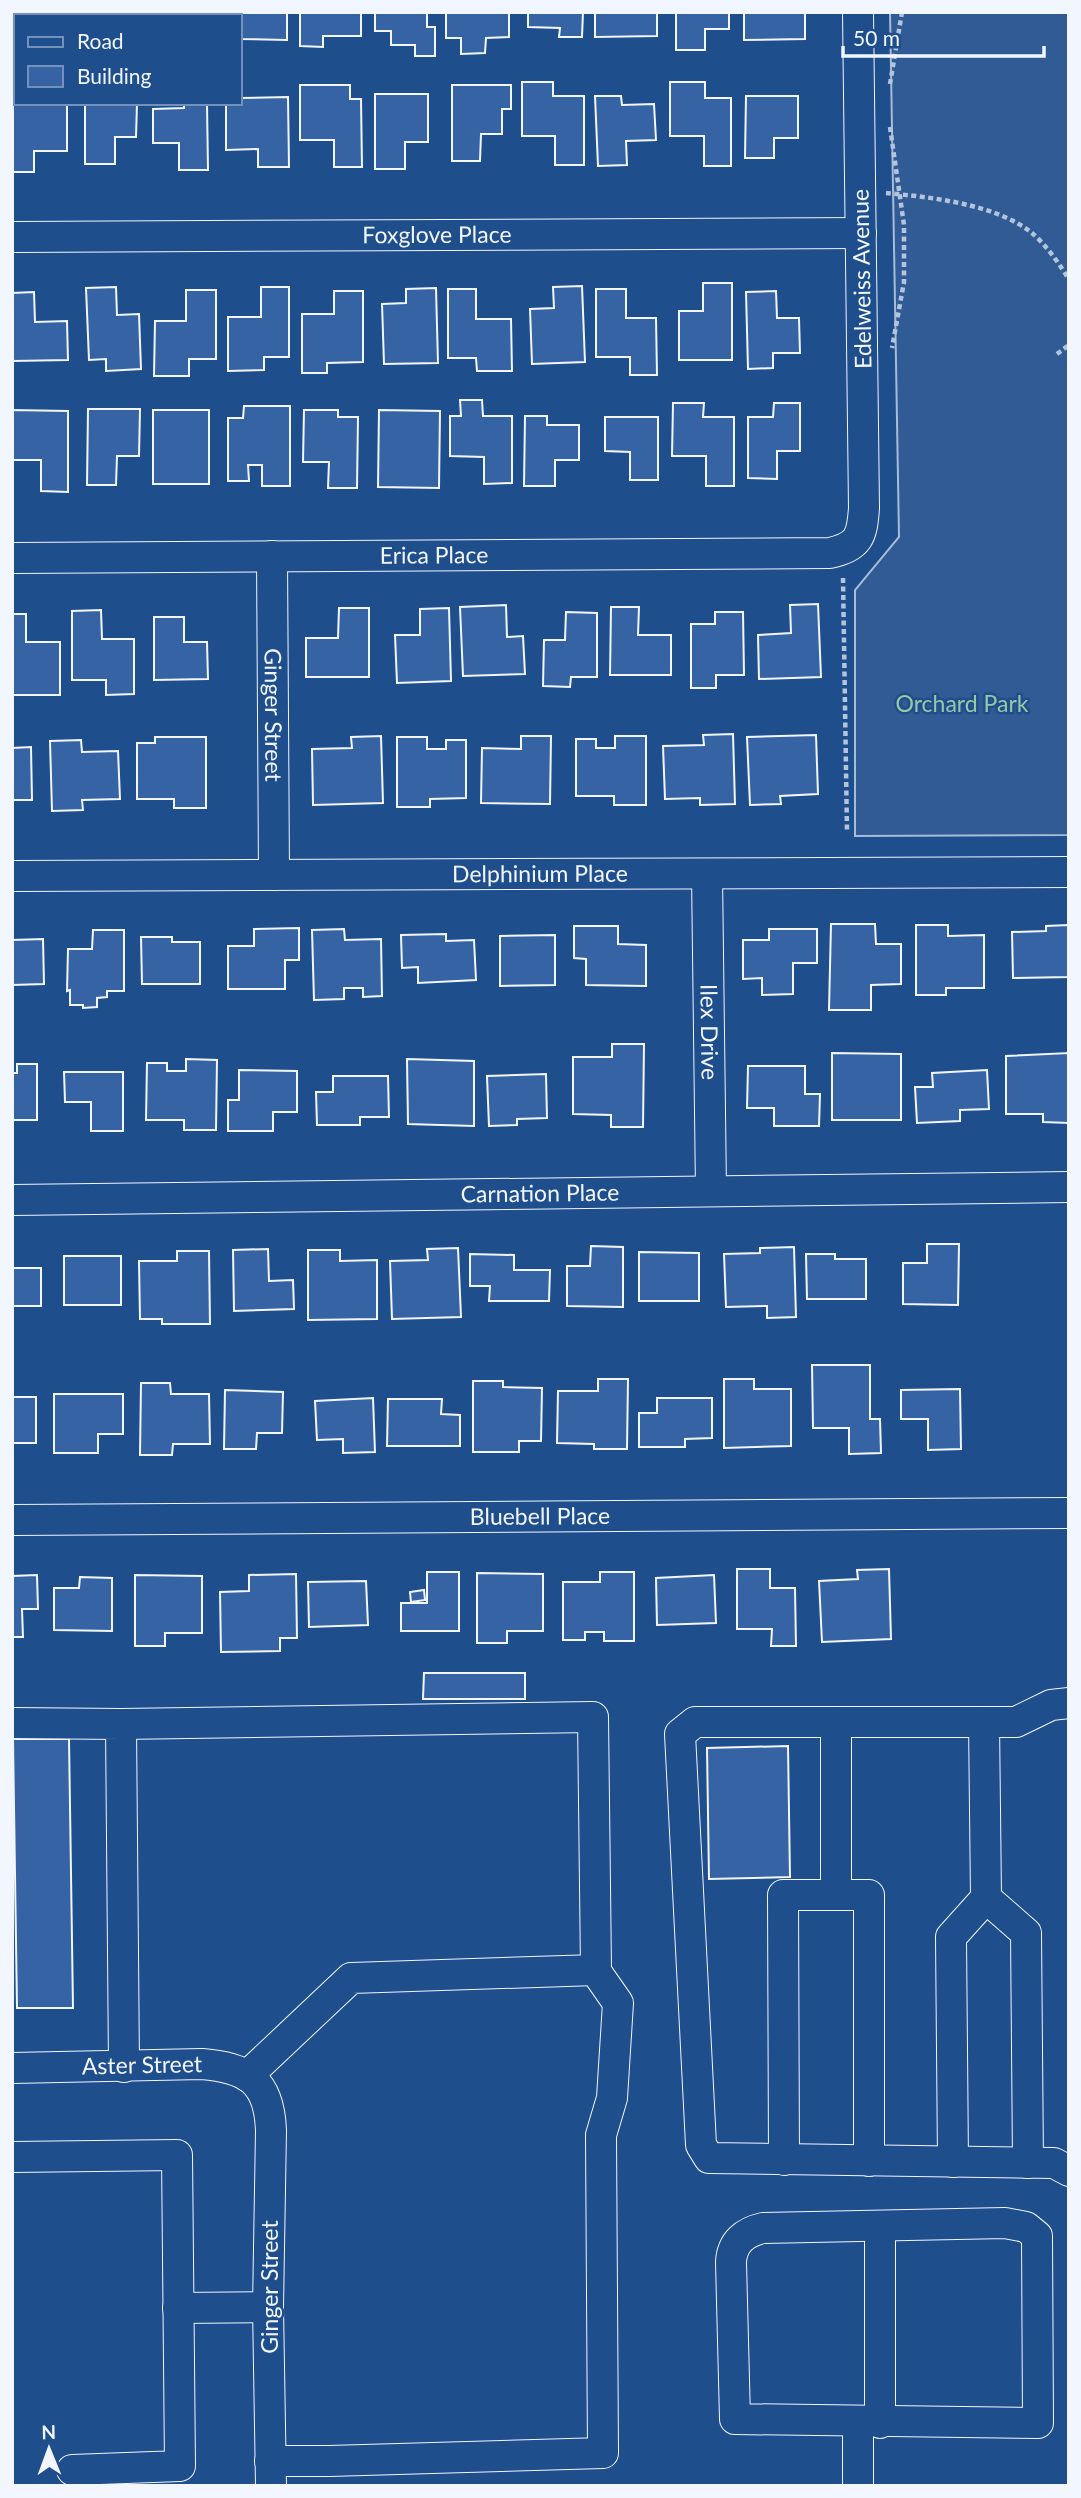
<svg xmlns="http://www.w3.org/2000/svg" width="1081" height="2498" font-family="Lato,sans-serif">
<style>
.built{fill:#305b95;stroke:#a8bbd7;stroke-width:2}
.building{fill:#3563a3;stroke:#f2f6ff;stroke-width:2}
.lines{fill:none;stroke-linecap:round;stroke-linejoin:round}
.minor-casing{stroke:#f2f6ff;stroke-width:32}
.path{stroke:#b3c4dc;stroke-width:4.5;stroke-dasharray:5 3.5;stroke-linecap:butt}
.minor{stroke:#1f4e8c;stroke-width:30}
.labels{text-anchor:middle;stroke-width:5;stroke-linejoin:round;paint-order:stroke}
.street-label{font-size:23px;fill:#f2f6ff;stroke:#1f4e8c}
.park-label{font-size:23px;fill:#97c8a6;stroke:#1f4e8c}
</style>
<rect width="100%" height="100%" fill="#1f4e8c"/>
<path class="built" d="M 890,12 L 1069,12 L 1069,835 L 855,836 L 855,590 L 899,537 Z"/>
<path class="building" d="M 12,12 L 65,12 L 65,16 L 16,16 L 16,38 L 12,38 Z
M 85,12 L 137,12 L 137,16 L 85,16 Z
M 151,12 L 214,12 L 214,16 L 151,16 Z
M 226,12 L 287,12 L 287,40 L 240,39 L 240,16 L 226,16 Z
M 300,12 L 361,12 L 361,36 L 323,36 L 323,47 L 300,46 Z
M 375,12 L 427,12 L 427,27 L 435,27 L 435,56 L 415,56 L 415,45 L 391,45 L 391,31 L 375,31 Z
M 446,12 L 509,12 L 509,37 L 486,38 L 485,53 L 461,54 L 461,38 L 446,38 Z
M 528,12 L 583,12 L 582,37 L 559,37 L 560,28 L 528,27 Z
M 595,12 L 657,12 L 657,36 L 595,37 Z
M 676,12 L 729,12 L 729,29 L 705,29 L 705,50 L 676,50 Z
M 744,12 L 805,12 L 805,39 L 744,40 Z
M 12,80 L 16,80 L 16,103 L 67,103 L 67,151 L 34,151 L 34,172 L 12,172 Z
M 522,82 L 553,82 L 553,96 L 584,96 L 584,165 L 555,165 L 555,136 L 522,136 Z
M 670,82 L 705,82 L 705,98 L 731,98 L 731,166 L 704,166 L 704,136 L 670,136 Z
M 300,85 L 350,85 L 350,99 L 361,99 L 362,167 L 334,167 L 334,140 L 300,140 Z
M 452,85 L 511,85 L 511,109 L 502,109 L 502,134 L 481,134 L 480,161 L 452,161 Z
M 375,94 L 428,94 L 428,142 L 405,142 L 405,169 L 375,169 Z
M 595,96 L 621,96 L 622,105 L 654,104 L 656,140 L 626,141 L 627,165 L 598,166 Z
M 746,96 L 798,96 L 798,138 L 774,138 L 774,158 L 745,158 Z
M 288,97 L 289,167 L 258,167 L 258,149 L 226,150 L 226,103 L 240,103 L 240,98 Z
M 85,103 L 137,103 L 136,137 L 115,137 L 115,164 L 85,164 Z
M 184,103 L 207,103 L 208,170 L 179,170 L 179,143 L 153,143 L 153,109 L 184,108 Z
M 703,283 L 732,283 L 732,360 L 679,360 L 679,311 L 703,311 Z
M 582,286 L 585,362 L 532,364 L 530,309 L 554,308 L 553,287 Z
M 116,287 L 117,315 L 139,314 L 141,369 L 106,371 L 106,359 L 89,360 L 86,288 Z
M 261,287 L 289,287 L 289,357 L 264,357 L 264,370 L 228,371 L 228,317 L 261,317 Z
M 436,288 L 438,363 L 384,364 L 382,304 L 406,303 L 406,289 Z
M 448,289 L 476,289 L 476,319 L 511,319 L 512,371 L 477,371 L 476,358 L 448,358 Z
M 596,289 L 626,289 L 626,318 L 656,318 L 657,375 L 630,375 L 630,357 L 596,357 Z
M 186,290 L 216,290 L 216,359 L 189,359 L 189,376 L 154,376 L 155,321 L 186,321 Z
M 334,291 L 363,291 L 363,362 L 327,363 L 327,373 L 302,373 L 302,314 L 334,314 Z
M 776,291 L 777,318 L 799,318 L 800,353 L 773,353 L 773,368 L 748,369 L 746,292 Z
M 34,292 L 35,322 L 67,321 L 68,360 L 12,361 L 12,293 Z
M 460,400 L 482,400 L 483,416 L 512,416 L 512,483 L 484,484 L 484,457 L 450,456 L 450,416 L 461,416 Z
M 673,403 L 704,403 L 703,417 L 734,417 L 734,486 L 706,486 L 706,456 L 672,456 Z
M 774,403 L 800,403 L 800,451 L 777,451 L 777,479 L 748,478 L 748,417 L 773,417 Z
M 244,406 L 290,406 L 290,486 L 262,486 L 262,465 L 248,465 L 249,481 L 228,481 L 228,418 L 243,418 Z
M 88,409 L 140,409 L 139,456 L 117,456 L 116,485 L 87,485 Z
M 12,410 L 68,411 L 68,492 L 41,491 L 41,460 L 12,460 Z
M 153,410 L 209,410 L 209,484 L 153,484 Z
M 304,410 L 338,410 L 338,417 L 358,417 L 357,488 L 328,488 L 329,462 L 303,462 Z
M 379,410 L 440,411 L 439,488 L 378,487 Z
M 525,416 L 547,416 L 547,425 L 579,425 L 579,460 L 555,460 L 555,486 L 524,486 Z
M 605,417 L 658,417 L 658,480 L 630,480 L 630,452 L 605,451 Z
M 818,604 L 821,677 L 759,679 L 758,635 L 791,633 L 790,605 Z
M 506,605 L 507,637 L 523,636 L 525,674 L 463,676 L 460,607 Z
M 611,607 L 639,607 L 638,635 L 671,635 L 671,675 L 610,675 Z
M 339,608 L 369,608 L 369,677 L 306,677 L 306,638 L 338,638 Z
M 449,608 L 451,681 L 397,683 L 395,635 L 420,635 L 420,609 Z
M 101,610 L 102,639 L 134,639 L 134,694 L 106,695 L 106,680 L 72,680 L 72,611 Z
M 566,612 L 597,613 L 597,677 L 571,677 L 570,687 L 543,686 L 544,640 L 565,640 Z
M 715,612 L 743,612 L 744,675 L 716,675 L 716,688 L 691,688 L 691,624 L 715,624 Z
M 12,614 L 26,614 L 26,642 L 60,642 L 60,695 L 12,695 Z
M 154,617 L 184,617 L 184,642 L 207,642 L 208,679 L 154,680 Z
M 733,734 L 735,804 L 700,805 L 700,798 L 665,799 L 663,746 L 704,745 L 703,735 Z
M 816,735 L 818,794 L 780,796 L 781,804 L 750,805 L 747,737 Z
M 381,736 L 383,803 L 313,805 L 312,749 L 352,748 L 351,737 Z
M 521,736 L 551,736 L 550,804 L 481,803 L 482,748 L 521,749 Z
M 615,736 L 646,736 L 646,805 L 614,805 L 614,796 L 576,796 L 576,739 L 596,739 L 596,748 L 615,748 Z
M 155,737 L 206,737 L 206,808 L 174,808 L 174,799 L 137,799 L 137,743 L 155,743 Z
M 397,737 L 427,737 L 427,749 L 446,749 L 446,740 L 466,740 L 466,798 L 430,799 L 430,807 L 397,807 Z
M 81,740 L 82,752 L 118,751 L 120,799 L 82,800 L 83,810 L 52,811 L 50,741 Z
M 31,747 L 32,800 L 12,800 L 12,748 Z
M 831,924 L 875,924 L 876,944 L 901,944 L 901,984 L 871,985 L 871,1010 L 829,1010 Z
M 916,925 L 948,925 L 948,936 L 984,935 L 984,988 L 946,988 L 946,995 L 916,995 Z
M 1068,925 L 1069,977 L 1013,978 L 1012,932 L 1046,931 L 1046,926 Z
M 574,926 L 618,926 L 618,944 L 646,945 L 646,986 L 586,985 L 586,959 L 574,958 Z
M 299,928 L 299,960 L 285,960 L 285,989 L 228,989 L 228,946 L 254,946 L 254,929 Z
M 344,929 L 345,940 L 381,939 L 382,996 L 363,997 L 363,988 L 344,988 L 344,999 L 314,1000 L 312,930 Z
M 769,929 L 817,929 L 817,963 L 793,963 L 793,994 L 762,995 L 762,978 L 743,979 L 743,940 L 769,940 Z
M 93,930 L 124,930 L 124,991 L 107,991 L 107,997 L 97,998 L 97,1007 L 83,1008 L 83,1005 L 70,1005 L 70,990 L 67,991 L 68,949 L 92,949 Z
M 446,934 L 446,941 L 474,940 L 476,980 L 418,983 L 418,967 L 402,968 L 401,935 Z
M 555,935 L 555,985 L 500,986 L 500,936 Z
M 141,937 L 172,937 L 172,942 L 200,942 L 200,984 L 142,984 Z
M 43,939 L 44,984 L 12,985 L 12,940 Z
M 612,1044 L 644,1044 L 643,1127 L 611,1127 L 611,1115 L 573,1114 L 573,1057 L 612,1057 Z
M 832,1053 L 901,1054 L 901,1120 L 832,1120 Z
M 1069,1053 L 1069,1123 L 1043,1122 L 1043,1114 L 1006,1114 L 1006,1056 Z
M 186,1059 L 217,1060 L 216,1130 L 184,1130 L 184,1120 L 146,1120 L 147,1063 L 167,1063 L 167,1071 L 186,1071 Z
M 407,1059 L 474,1061 L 474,1126 L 408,1124 Z
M 17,1064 L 37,1064 L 37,1120 L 12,1120 L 12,1073 L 17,1073 Z
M 748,1066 L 805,1066 L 805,1094 L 820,1094 L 819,1126 L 774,1126 L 774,1108 L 747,1108 Z
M 239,1070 L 297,1071 L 297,1112 L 273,1112 L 273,1131 L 228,1131 L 228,1100 L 239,1100 Z
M 987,1070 L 989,1109 L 960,1110 L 960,1121 L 917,1123 L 915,1087 L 933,1087 L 932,1073 Z
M 64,1072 L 123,1072 L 123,1131 L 91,1131 L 91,1102 L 65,1102 Z
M 546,1074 L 547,1118 L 517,1119 L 517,1125 L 489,1126 L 487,1076 Z
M 333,1076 L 388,1076 L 389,1117 L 360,1117 L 360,1125 L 317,1125 L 316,1092 L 333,1092 Z
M 927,1244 L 959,1244 L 958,1305 L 903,1304 L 903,1263 L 927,1263 Z
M 591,1246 L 623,1247 L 623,1307 L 567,1306 L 567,1266 L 590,1266 Z
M 794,1247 L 796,1317 L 767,1318 L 767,1306 L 726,1307 L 724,1254 L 760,1253 L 760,1248 Z
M 458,1248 L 461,1317 L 392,1319 L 390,1261 L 428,1260 L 427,1249 Z
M 268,1249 L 269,1281 L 293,1280 L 294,1309 L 234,1311 L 233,1250 Z
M 308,1250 L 340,1250 L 340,1261 L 377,1260 L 377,1319 L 308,1320 Z
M 177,1251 L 209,1251 L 210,1324 L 162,1324 L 162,1319 L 140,1319 L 139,1261 L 177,1261 Z
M 639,1252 L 699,1253 L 699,1301 L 639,1301 Z
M 470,1254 L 514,1255 L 514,1270 L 550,1270 L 549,1301 L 489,1301 L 490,1286 L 470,1286 Z
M 806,1254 L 835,1254 L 835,1259 L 866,1259 L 866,1299 L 807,1299 Z
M 64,1256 L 121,1256 L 121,1305 L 64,1305 Z
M 12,1258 L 13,1268 L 41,1268 L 41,1306 L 12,1306 Z
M 812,1365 L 870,1365 L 870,1419 L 880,1419 L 881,1453 L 849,1454 L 849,1428 L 813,1428 Z
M 598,1379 L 628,1379 L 627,1449 L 594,1449 L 594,1444 L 557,1443 L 558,1391 L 598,1391 Z
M 724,1379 L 754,1379 L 754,1389 L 791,1389 L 791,1446 L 724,1448 Z
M 473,1381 L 503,1381 L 503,1387 L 542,1388 L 541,1441 L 519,1441 L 519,1452 L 473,1452 Z
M 141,1383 L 170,1383 L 171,1394 L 209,1394 L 210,1444 L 173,1444 L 172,1455 L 140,1455 Z
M 960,1389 L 961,1449 L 928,1450 L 928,1419 L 901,1419 L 901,1390 Z
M 225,1390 L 283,1392 L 282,1433 L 257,1433 L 256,1449 L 224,1449 Z
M 54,1394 L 123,1394 L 123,1434 L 98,1434 L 98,1453 L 54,1453 Z
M 12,1397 L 36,1397 L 36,1443 L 12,1443 Z
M 373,1398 L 375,1452 L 343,1453 L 343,1439 L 317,1440 L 315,1401 Z
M 657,1398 L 712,1398 L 712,1438 L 685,1439 L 685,1447 L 639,1447 L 639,1413 L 657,1413 Z
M 388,1399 L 442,1399 L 441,1414 L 460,1415 L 460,1446 L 387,1446 Z
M 737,1569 L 770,1569 L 770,1588 L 795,1588 L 796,1646 L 771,1646 L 772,1629 L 737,1629 Z
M 889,1569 L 891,1639 L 822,1642 L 819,1581 L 858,1579 L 857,1570 Z
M 427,1572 L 459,1572 L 459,1631 L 401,1631 L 401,1603 L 427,1603 Z
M 600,1572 L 634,1572 L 634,1641 L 604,1641 L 604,1632 L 585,1632 L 585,1640 L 563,1640 L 563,1582 L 600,1582 Z
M 477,1573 L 543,1574 L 543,1631 L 507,1631 L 507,1643 L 477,1643 Z
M 296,1574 L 297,1638 L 280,1638 L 280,1651 L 221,1652 L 220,1592 L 249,1591 L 249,1575 Z
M 37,1575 L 38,1609 L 22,1609 L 23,1637 L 12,1637 L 12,1576 Z
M 135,1575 L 202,1576 L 202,1633 L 165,1633 L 165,1646 L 135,1646 Z
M 714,1575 L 716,1623 L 657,1625 L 656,1578 Z
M 80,1577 L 112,1578 L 112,1631 L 54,1630 L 54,1588 L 79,1588 Z
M 366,1581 L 368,1625 L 309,1627 L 308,1582 Z
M 424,1590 L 425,1600 L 411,1602 L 410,1592 Z
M 424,1673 L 525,1673 L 525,1699 L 423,1699 Z
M 13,1739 L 69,1739 L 73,2008 L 17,2008 Z
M 788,1746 L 790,1877 L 709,1879 L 707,1748 Z"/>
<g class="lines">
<g class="minor-casing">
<g id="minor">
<path id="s1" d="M 12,237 L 861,233"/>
<path id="s2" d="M 272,556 L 274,875"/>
<path id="s3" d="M 12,558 L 830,553 C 859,546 862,537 864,508 L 858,12"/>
<path id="s4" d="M 707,874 L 711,1191"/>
<path id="s5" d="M 12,876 L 1069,872"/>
<path id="s6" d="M 12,1200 L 1069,1187"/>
<path id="s7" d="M 12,1520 L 1069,1513"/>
<path d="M 1069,1703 L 1051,1705 L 1016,1722 L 695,1722 L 680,1734 L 701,2145 L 709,2158 L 1054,2163 L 1069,2171"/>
<path d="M 836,1722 L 836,1894"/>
<path d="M 12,1723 L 121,1724 L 124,2067"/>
<path d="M 121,1724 L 593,1717 L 596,1970 L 351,1978 L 247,2076"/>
<path d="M 986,1898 L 1026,1933 L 1028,2163"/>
<path id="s8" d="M 12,2068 L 202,2064 C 248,2068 269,2081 271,2130 L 268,2307 L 271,2486"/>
<path d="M 12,2157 L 177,2155 L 180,2466 L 72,2470"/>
<path d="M 784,2160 L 783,1895 L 869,1895 L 869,2161"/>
<path d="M 953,2162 L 951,1937 L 986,1898 L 984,1722"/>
<path d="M 1005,2223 L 1026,2227 L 1037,2236 L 1038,2423 L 735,2419 L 731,2262 C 732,2242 745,2232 763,2228 Z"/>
<path d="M 880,2226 L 880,2423"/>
<path d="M 178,2308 L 268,2307"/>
<path d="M 270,2461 L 329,2461 L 603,2453 L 601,2135 L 612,2098 L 618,2003 L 595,1970"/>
<path d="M 858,2486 L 858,2423"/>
</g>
</g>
<path class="path" d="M 890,84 L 902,12
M 890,127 L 904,225 L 904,282 L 892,348
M 886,193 C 930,197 996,204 1032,233 C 1045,244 1060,264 1069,280
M 1057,354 L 1069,345
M 843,578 L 847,832"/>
<use href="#minor" class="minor"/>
</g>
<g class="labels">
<g class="street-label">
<text dy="8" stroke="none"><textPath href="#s1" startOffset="425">Foxglove Place</textPath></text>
<text transform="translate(862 279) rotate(-91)" y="8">Edelweiss Avenue</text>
<text dy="8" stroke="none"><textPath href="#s3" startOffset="422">Erica Place</textPath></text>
<text dy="8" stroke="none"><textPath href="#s2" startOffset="159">Ginger Street</textPath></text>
<text dy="8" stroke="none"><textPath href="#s5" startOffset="528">Delphinium Place</textPath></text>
<text dy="8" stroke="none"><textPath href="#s4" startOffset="158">Ilex Drive</textPath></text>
<text dy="8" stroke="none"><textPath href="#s6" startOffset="528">Carnation Place</textPath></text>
<text dy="8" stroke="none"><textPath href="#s7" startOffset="528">Bluebell Place</textPath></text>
<text dy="8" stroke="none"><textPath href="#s8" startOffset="130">Aster Street</textPath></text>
<text transform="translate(270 2287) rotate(-90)" y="8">Ginger Street</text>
</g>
<g class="park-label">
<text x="962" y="712">Orchard Park</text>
</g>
</g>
<rect width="1081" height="2498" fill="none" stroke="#f2f6ff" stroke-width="28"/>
<rect x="14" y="14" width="228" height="91" fill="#1f4e8c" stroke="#7391ba" stroke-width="2"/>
<rect x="28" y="37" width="35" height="10" fill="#1f4e8c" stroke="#7391ba" stroke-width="2"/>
<text x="77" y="49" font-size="21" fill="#f2f6ff">Road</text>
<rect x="28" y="66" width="35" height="21" fill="#3563a3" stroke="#7391ba" stroke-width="2"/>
<text x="77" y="84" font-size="21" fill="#f2f6ff">Building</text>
<g transform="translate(49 2449) rotate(359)" stroke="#1f4e8c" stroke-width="5" paint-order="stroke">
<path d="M0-5L12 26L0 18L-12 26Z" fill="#f2f6ff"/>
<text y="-10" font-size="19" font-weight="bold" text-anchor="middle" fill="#f2f6ff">N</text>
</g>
<path d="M843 46v10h201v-10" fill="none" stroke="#f2f6ff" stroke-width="3.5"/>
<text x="853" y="46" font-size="21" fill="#f2f6ff" stroke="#1f4e8c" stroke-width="5" paint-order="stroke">50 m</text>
</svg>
